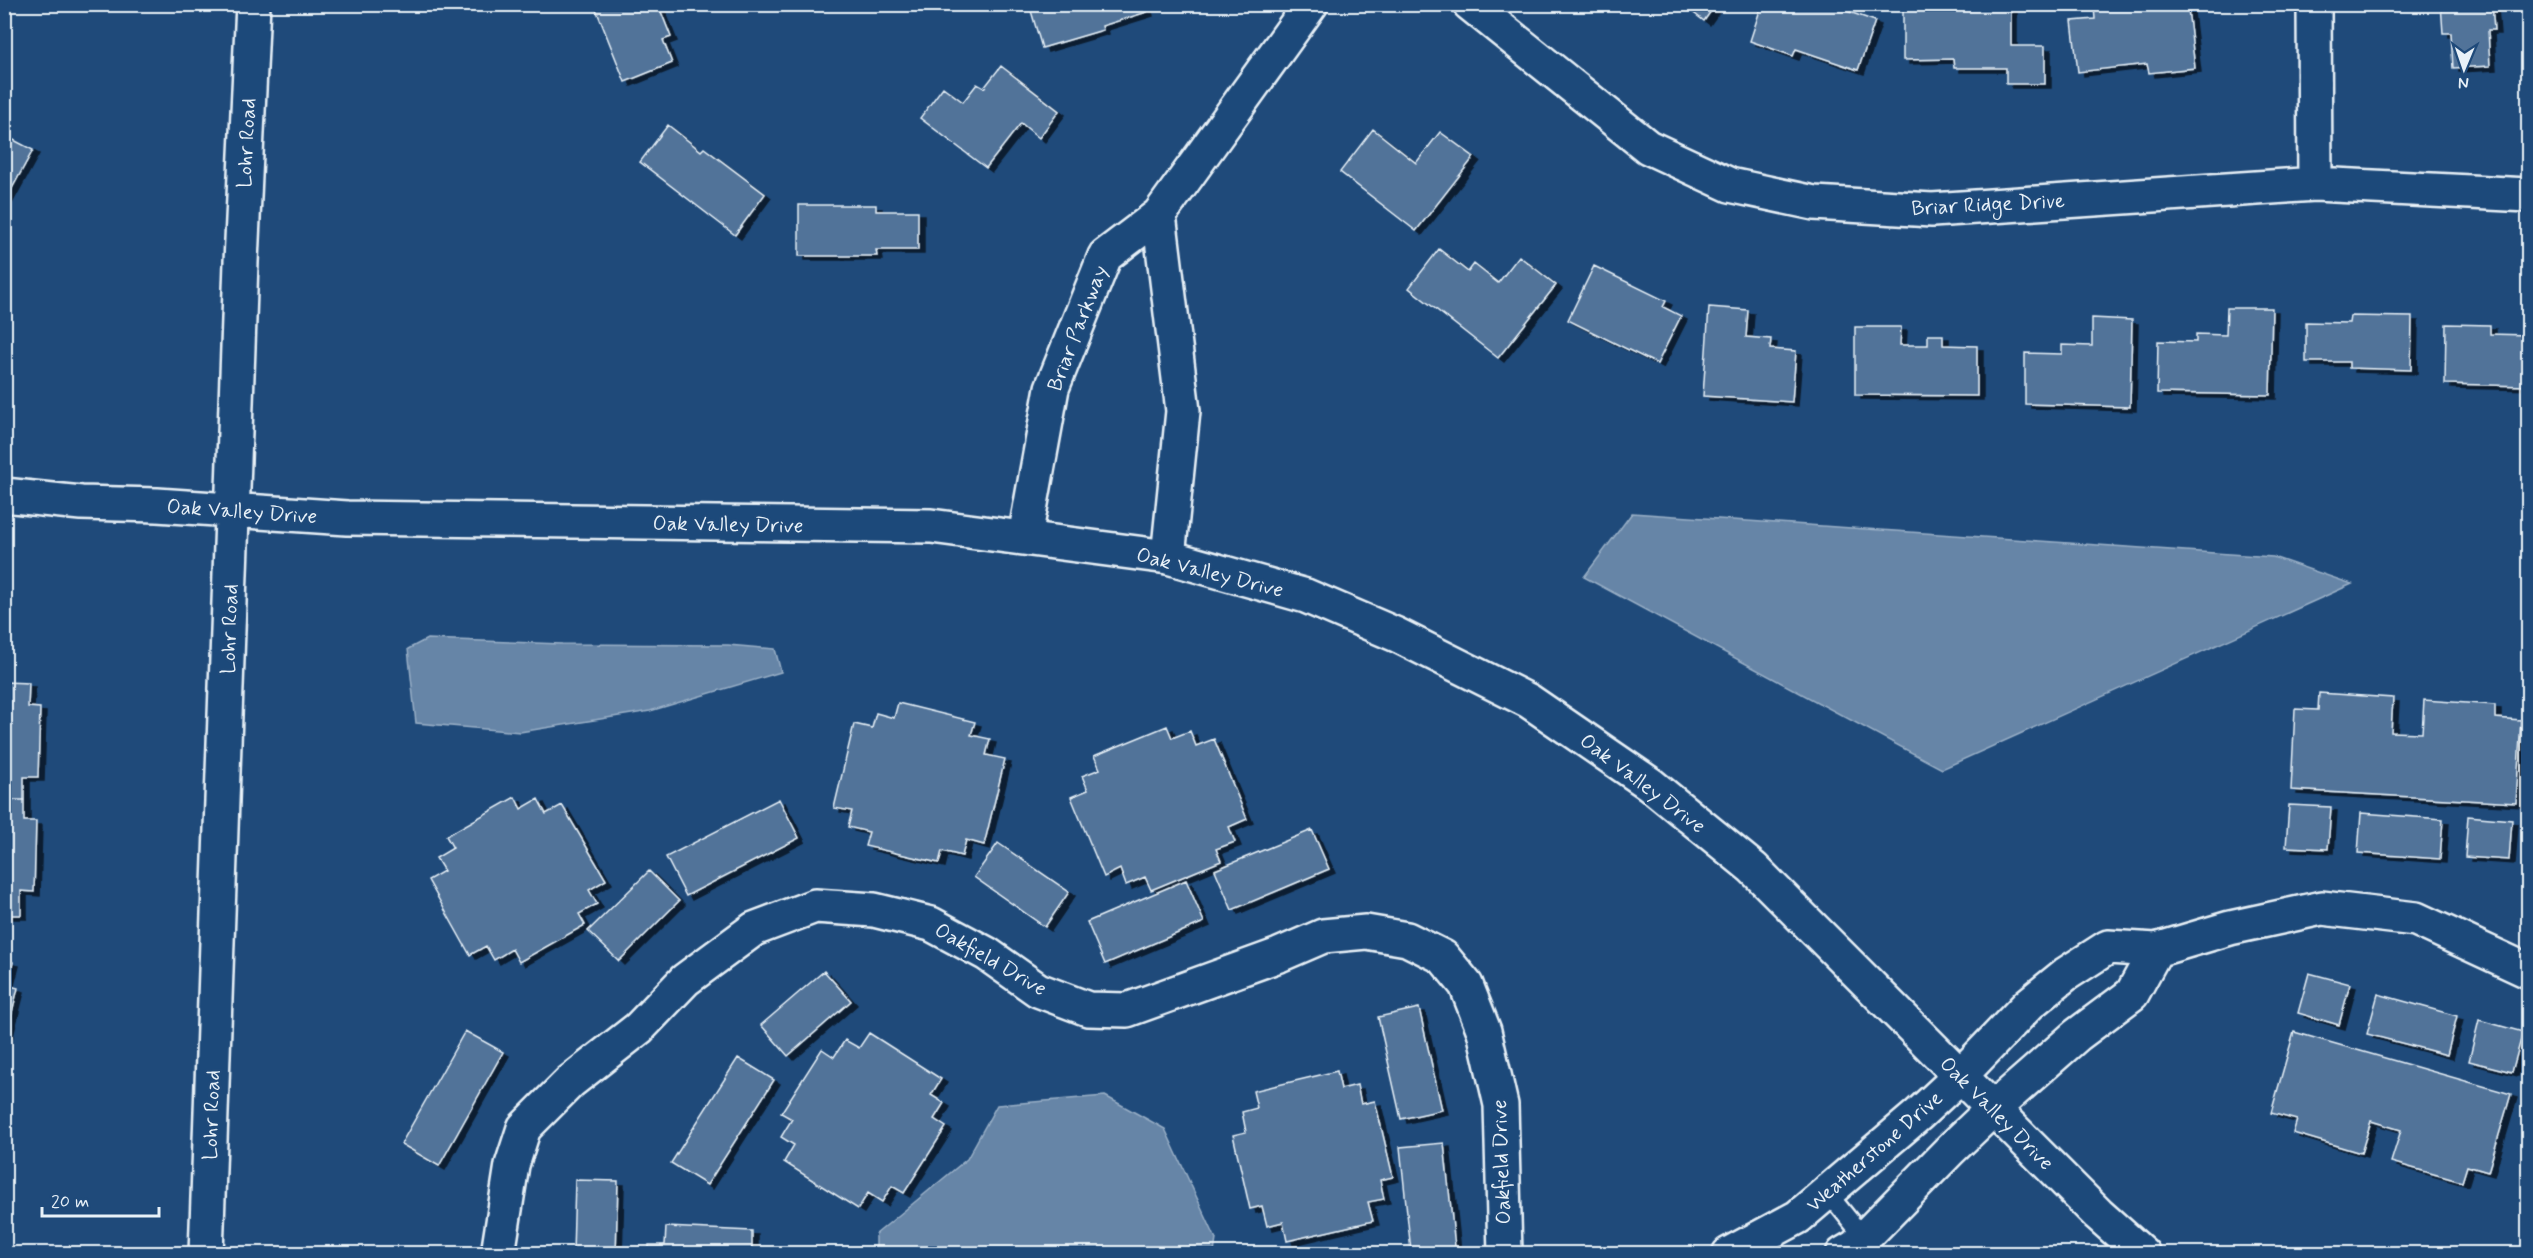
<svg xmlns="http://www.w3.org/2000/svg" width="2533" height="1258" font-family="Mynerve,sans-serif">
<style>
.water{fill:#6685a7;stroke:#9ab0c7;stroke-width:1.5}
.building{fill:#517399;stroke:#e8f1f8;stroke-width:1.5;filter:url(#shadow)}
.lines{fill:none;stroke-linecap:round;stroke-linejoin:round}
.lane-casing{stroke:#e8f1f8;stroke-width:21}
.street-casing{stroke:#e8f1f8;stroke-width:38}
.secondary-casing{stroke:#e8f1f8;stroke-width:38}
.lane{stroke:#1f4a7a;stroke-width:16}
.street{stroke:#1f4a7a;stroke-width:33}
.secondary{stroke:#1f4a7a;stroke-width:33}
.labels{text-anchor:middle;stroke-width:5;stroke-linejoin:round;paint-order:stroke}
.street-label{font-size:21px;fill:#e8f1f8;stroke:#1f4a7a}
</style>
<defs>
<filter id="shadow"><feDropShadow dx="6" dy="4" stdDeviation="0" flood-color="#0009"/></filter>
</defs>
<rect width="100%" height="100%" fill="#1f4a7a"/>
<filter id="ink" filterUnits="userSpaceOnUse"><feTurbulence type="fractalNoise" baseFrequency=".0167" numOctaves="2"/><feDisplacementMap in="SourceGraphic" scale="12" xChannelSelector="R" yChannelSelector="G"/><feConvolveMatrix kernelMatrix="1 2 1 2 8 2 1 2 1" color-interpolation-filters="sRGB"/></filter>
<g filter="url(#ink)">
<path class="water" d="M 1632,513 L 2273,557 L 2352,584 L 1942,769 L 1584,577 Z
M 427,639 L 562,644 L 728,645 L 775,649 L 781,672 L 650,711 L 520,732 L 416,723 L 408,649 Z
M 1105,1096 L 1165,1129 L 1216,1239 L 1214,1253 L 876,1253 L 876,1234 L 967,1159 L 997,1105 Z"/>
<path class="building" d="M 594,4 L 658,4 L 671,37 L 663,40 L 672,63 L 625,82 Z
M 1029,4 L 1145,4 L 1147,12 L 1102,26 L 1103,30 L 1042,48 Z
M 1682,4 L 1716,4 L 1704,21 Z
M 1762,4 L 1827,4 L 1875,21 L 1858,70 L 1796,49 L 1793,56 L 1750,41 Z
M 2172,4 L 2172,10 L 2188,9 L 2195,68 L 2149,73 L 2147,64 L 2078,72 L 2072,21 L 2095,19 L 2094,7 Z
M 2441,4 L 2492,4 L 2494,30 L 2488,30 L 2490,66 L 2453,68 L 2451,33 L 2443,33 Z
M 2011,8 L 2011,46 L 2045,46 L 2045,84 L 2006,84 L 2006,68 L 1954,68 L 1953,59 L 1903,60 L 1903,9 Z
M 1001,66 L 1059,111 L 1039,138 L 1021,123 L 986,168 L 920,118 L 943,87 L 963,102 L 977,84 L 984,88 Z
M 668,125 L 701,151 L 704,148 L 765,194 L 735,235 L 640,162 Z
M 1373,129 L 1416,163 L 1440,132 L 1474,157 L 1416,231 L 1340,172 Z
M 4,135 L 33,150 L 4,203 Z
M 799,205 L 876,205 L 876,211 L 918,211 L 918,250 L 876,250 L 877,256 L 799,256 Z
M 1439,249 L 1468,272 L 1474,264 L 1498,283 L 1519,256 L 1556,285 L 1498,358 L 1409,288 Z
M 1594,266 L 1666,301 L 1663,307 L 1681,316 L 1657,364 L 1568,320 Z
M 1709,307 L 1748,310 L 1746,337 L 1771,339 L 1770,349 L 1796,351 L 1792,402 L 1703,396 Z
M 2227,308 L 2272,308 L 2270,395 L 2157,393 L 2158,341 L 2196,342 L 2196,334 L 2226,335 Z
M 2350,316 L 2412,317 L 2411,370 L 2349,368 L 2349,362 L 2306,362 L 2306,322 L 2349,323 Z
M 2092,318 L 2132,320 L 2130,407 L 2025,404 L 2025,353 L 2062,354 L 2062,345 L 2092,346 Z
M 2446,324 L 2490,325 L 2490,334 L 2528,335 L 2528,386 L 2445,384 Z
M 1855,327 L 1901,327 L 1900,345 L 1928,345 L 1928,335 L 1943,335 L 1943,345 L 1977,346 L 1977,396 L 1855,395 Z
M 4,682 L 29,683 L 28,707 L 40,708 L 38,777 L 24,777 L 24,800 L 4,800 Z
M 2319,693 L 2393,698 L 2391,732 L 2422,733 L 2424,700 L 2495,705 L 2495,718 L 2521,720 L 2516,803 L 2291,790 L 2295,709 L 2318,710 Z
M 898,703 L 975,722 L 971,735 L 990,739 L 986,755 L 1005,759 L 984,845 L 966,840 L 962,856 L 942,851 L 939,863 L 865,846 L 869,832 L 848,827 L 852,811 L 834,808 L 854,724 L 872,728 L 876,713 L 894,718 Z
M 1167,726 L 1172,738 L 1190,731 L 1196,746 L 1214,739 L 1247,819 L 1229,827 L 1235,842 L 1216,849 L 1221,861 L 1151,890 L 1145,877 L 1126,885 L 1120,869 L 1104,877 L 1071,797 L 1088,790 L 1082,776 L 1100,769 L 1094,756 Z
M 515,797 L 521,809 L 538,799 L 546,814 L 562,805 L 606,880 L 589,890 L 597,904 L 579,914 L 585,925 L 519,962 L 512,949 L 494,960 L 486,946 L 470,955 L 428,880 L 444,871 L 436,858 L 453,848 L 446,836 Z
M 779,799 L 799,838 L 686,896 L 666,857 Z
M 4,800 L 24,800 L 24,821 L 36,821 L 34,892 L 21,891 L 21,915 L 4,915 Z
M 2289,805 L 2331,807 L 2328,849 L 2286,847 Z
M 2361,813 L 2443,819 L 2440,859 L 2358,853 Z
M 2468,816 L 2512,820 L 2509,860 L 2465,857 Z
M 1312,830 L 1329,869 L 1232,910 L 1215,870 Z
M 998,843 L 1069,892 L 1045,927 L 974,877 Z
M 649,871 L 679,901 L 619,961 L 588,931 Z
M 1186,880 L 1204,922 L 1105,964 L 1087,922 Z
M 4,960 L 13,962 L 7,985 L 18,988 L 4,1044 Z
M 824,971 L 851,1001 L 788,1056 L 761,1025 Z
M 2309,973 L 2350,984 L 2339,1025 L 2298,1013 Z
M 2378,994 L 2457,1016 L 2447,1055 L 2367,1034 Z
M 1419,1008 L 1442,1110 L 1401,1119 L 1378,1017 Z
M 2479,1020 L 2523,1032 L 2512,1072 L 2469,1061 Z
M 465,1031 L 503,1052 L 439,1166 L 401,1144 Z
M 2294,1032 L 2511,1094 L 2488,1172 L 2467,1166 L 2462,1182 L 2391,1162 L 2401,1130 L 2371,1121 L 2361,1153 L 2293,1133 L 2297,1120 L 2271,1113 Z
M 869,1033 L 941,1079 L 931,1095 L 944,1103 L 934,1119 L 946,1127 L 904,1193 L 892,1186 L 882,1202 L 868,1193 L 858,1209 L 784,1162 L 794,1145 L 781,1137 L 792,1119 L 781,1113 L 822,1049 L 834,1057 L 845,1040 L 859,1048 Z
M 738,1058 L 774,1080 L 707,1185 L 671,1163 Z
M 1337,1071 L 1341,1089 L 1357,1085 L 1361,1104 L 1375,1101 L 1393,1177 L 1380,1180 L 1384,1199 L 1368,1202 L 1373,1221 L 1287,1241 L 1283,1222 L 1267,1226 L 1262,1206 L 1250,1209 L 1233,1135 L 1246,1132 L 1242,1112 L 1257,1108 L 1253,1091 Z
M 1444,1143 L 1455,1247 L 1411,1251 L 1400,1147 Z
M 575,1180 L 618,1181 L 616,1254 L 573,1254 Z
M 666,1227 L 752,1231 L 752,1250 L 767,1250 L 767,1254 L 649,1254 L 649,1245 L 665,1245 Z"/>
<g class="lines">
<g class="lane-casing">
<path id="lane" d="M 1828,1193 L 1864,1238"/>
</g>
<g class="street-casing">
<path id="street" d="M 1470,4 L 1648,147 L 1730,185 L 1814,203 L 1932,210 L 2315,184 L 2528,195
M 2314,4 L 2315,184
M 1159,215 L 1183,411 L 1168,557
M 1025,537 L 1052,388 L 1105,256 L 1159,215 L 1311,4
M 498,1254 L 512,1165 L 524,1128 L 570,1082 L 639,1028 L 685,980 L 754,929 L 815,906 L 874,910 L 931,924 L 987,954 L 1038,990 L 1088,1009 L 1127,1010 L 1279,955 L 1323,936 L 1366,932 L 1407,939 L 1443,957 L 1466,985 L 1484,1031 L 1501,1105 L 1505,1254
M 1729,1254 L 1798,1217 L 1918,1115 L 1960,1076 L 2029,1004 L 2066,974 L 2108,947 L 2156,950 L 2230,928 L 2322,908 L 2416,919 L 2528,971
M 1843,1254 L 1855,1247 L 1951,1149 L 1993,1109 L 2077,1035 L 2132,994 L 2156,950"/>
</g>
<g class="secondary-casing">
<path id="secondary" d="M 4,495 L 81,503 L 157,505 L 347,518 L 931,526 L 1168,557 L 1306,596 L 1397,635 L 1529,701 L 1650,784 L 1753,868 L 2098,1214 L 2143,1254
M 206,1254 L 241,262 L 253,4"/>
</g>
<use href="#lane" class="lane"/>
<use href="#street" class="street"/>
<use href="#secondary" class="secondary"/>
</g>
</g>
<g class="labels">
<g class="street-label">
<text transform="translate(246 143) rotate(-87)" y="7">Lohr Road</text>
<text transform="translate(1988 204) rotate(-3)" y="7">Briar Ridge Drive</text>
<text transform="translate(1077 328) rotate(-69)" y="7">Briar Parkway</text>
<text transform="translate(242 511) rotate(4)" y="7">Oak Valley Drive</text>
<text transform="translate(728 524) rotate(1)" y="7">Oak Valley Drive</text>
<text transform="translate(1210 572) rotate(14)" y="7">Oak Valley Drive</text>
<text transform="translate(229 629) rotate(-88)" y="7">Lohr Road</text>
<text transform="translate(1643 783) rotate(37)" y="7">Oak Valley Drive</text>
<text transform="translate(991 959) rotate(30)" y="7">Oakfield Drive</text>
<text transform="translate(1997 1113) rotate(45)" y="7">Oak Valley Drive</text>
<text transform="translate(211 1115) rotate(-88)" y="7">Lohr Road</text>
<text transform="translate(1874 1151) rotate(-41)" y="7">Weatherstone Drive</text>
<text transform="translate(1501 1162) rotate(-92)" y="7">Oakfield Drive</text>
</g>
</g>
<rect width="2533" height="1258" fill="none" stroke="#1f4a7a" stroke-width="24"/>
<rect x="12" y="12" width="2509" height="1234" fill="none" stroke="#e8f1f8" stroke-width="2" filter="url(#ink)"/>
<g transform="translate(2464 69) rotate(182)" stroke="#1f4a7a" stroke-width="4.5" paint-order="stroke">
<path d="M0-4.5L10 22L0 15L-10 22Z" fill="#e8f1f8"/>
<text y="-9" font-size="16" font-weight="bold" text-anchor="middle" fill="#e8f1f8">N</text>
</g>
<path d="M42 1207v9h117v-9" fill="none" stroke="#e8f1f8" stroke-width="3"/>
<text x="51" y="1207" font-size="18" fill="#e8f1f8" stroke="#1f4a7a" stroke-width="4.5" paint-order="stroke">20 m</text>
</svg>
